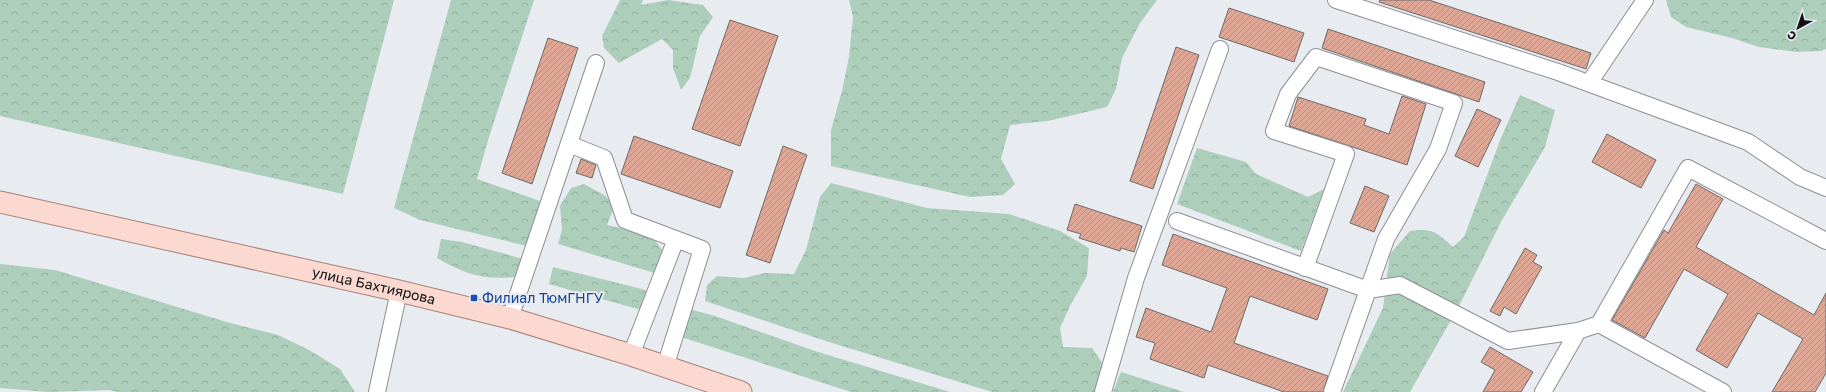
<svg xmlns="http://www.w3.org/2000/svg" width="1826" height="392" font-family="'Golos Text',sans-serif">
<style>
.forest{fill:url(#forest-crowns)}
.building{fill:url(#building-hatch);stroke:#6f6a68}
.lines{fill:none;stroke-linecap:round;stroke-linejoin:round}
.minor-casing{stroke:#8d9094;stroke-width:18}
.major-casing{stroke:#a7827a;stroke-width:23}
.minor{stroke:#fff;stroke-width:16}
.major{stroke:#fbd9d0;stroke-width:21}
.transit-dot{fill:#1a4fb4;stroke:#e8ebf0;stroke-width:1.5}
.labels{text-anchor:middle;stroke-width:4;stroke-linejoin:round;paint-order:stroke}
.street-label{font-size:14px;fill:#101113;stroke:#e8ebf0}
.transit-label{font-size:14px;fill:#164399;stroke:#e8ebf0;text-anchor:start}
</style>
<defs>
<pattern id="forest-crowns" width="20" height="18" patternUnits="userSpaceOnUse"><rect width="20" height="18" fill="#acceba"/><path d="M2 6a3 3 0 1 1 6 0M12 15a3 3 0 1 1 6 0" fill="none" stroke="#93b09f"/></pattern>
<pattern id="building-hatch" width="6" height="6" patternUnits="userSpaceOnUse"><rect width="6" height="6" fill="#dea695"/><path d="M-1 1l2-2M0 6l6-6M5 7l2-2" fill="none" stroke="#bd8e80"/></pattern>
</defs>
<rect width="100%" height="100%" fill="#e8ebf0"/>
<path class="forest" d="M 0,0 L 394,0 L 343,194 L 0,116 Z
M 451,0 L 534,0 L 489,137 L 477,179 L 540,201 L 527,246 L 420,220 L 394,208 Z
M 620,0 L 643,0 L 641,5 L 668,0 L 703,5 L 713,17 L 700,36 L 690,78 L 681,90 L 673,68 L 673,50 L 662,39 L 619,63 L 604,48 L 602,36 Z
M 849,0 L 1157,0 L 1140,23 L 1122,58 L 1116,89 L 1107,107 L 1048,121 L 1010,125 L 1001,159 L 1015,184 L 1003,195 L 970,197 L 831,166 L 831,130 L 842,91 L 849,57 L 853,17 Z
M 1666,0 L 1826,0 L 1826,49 L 1821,51 L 1796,52 L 1759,47 L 1732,38 L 1686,27 L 1671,17 Z
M 1520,95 L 1555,110 L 1545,147 L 1502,220 L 1459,306 L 1410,392 L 1343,392 L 1383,308 L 1390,254 L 1410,231 C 1433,228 1436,232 1453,247 L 1464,237 L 1501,138 Z
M 1197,148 L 1246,162 L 1256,174 L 1308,197 L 1324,189 L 1301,251 L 1177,204 Z
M 831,183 L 927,208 L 1009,214 L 1060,231 L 1089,248 L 1087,276 L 1071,304 L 1060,328 L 1063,347 L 1092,348 L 1103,364 L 1099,392 L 992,392 L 829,342 L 705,301 L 707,285 L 717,276 L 744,278 L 765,273 L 794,274 L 806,250 L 820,197 Z
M 584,184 L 606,196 L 614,207 L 607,225 L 651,235 L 665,254 L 658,274 L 558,244 L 562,230 L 560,206 L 571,188 Z
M 441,239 L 462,242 L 527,260 L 515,277 C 482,280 465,274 437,258 Z
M 0,264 L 55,270 L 230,323 L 278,335 L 309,350 L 340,369 L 355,392 L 118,392 L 109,390 L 48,392 L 0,388 Z
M 553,267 L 642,289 L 652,294 L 641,310 L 549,284 Z
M 689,309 L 715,316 L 818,352 L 950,392 L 851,392 L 681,337 Z
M 1121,372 L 1184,392 L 1113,392 Z"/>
<path class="building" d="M 1380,0 L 1429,0 L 1591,53 L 1586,69 L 1379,2 Z
M 1229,8 L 1304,33 L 1294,62 L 1219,37 Z
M 730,20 L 778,36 L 740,146 L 692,129 Z
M 1328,29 L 1485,82 L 1479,102 L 1322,48 Z
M 548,38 L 578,48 L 532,184 L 502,173 Z
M 1176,47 L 1199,55 L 1153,189 L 1130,181 Z
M 1402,96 L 1426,104 L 1407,165 L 1289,126 L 1298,97 L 1366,119 L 1364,125 L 1389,134 Z
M 1477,109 L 1501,120 L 1478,167 L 1455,156 Z
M 1607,134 L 1656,160 L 1641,188 L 1592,162 Z
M 634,136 L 733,171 L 720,208 L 621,174 Z
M 783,146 L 807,155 L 770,263 L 746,255 Z
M 581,159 L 596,165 L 592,178 L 576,173 Z
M 1696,184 L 1723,199 L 1696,247 L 1814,315 L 1826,293 L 1826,373 L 1815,392 L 1772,392 L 1803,339 L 1758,313 L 1727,368 L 1696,350 L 1728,294 L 1684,269 L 1645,338 L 1612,320 L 1664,230 L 1668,233 Z
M 1365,186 L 1389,196 L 1374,232 L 1350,223 Z
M 1075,204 L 1142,226 L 1134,252 L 1121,248 L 1120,251 L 1079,238 L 1081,234 L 1067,230 Z
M 1173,234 L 1328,289 L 1317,320 L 1250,296 L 1234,343 L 1328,376 L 1323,392 L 1284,392 L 1208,365 L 1204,378 L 1150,359 L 1155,343 L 1136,337 L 1146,308 L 1211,332 L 1227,288 L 1162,265 Z
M 1525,248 L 1537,255 L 1533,262 L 1542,267 L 1516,314 L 1504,307 L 1500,316 L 1490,311 Z
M 1490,347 L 1533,372 L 1521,392 L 1483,392 L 1495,370 L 1481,362 Z"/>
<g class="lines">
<g class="minor-casing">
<path id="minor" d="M 1336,0 L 1558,72 L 1748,142 L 1800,177 L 1826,188
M 1589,83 L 1645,0
M 569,144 L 604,158 L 625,220 L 702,249 L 665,367
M 1177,221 L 1368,290 L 1400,285 L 1508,341 L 1578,331
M 1305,268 L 1346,154 L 1274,131 L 1288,94 L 1316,57 L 1454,103 L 1438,149 L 1386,239 L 1332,392
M 510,318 L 596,63
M 1599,324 L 1723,392
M 631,355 L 676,239
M 377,392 L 399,291
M 1103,392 L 1136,278 L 1220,49
M 1543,392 L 1578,331 L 1599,324 L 1688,168 L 1826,241"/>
</g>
<g class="major-casing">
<g id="major">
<path id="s1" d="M 0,202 L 399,291 L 510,318 L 631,355 L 741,392"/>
</g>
</g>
<use href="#minor" class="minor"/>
<use href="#major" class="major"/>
</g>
<rect class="transit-dot" x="470" y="294" width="8" height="8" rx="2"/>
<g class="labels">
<g class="street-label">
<text dy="5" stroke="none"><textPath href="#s1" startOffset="383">улица Бахтиярова</textPath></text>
</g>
<g class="transit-label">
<text x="482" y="303">Филиал ТюмГНГУ</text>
</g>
</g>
<g transform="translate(1798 28) rotate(220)" stroke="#e8ebf0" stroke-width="3" paint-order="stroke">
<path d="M0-3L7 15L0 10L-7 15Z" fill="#101113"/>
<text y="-6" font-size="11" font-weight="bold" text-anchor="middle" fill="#101113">С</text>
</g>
</svg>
